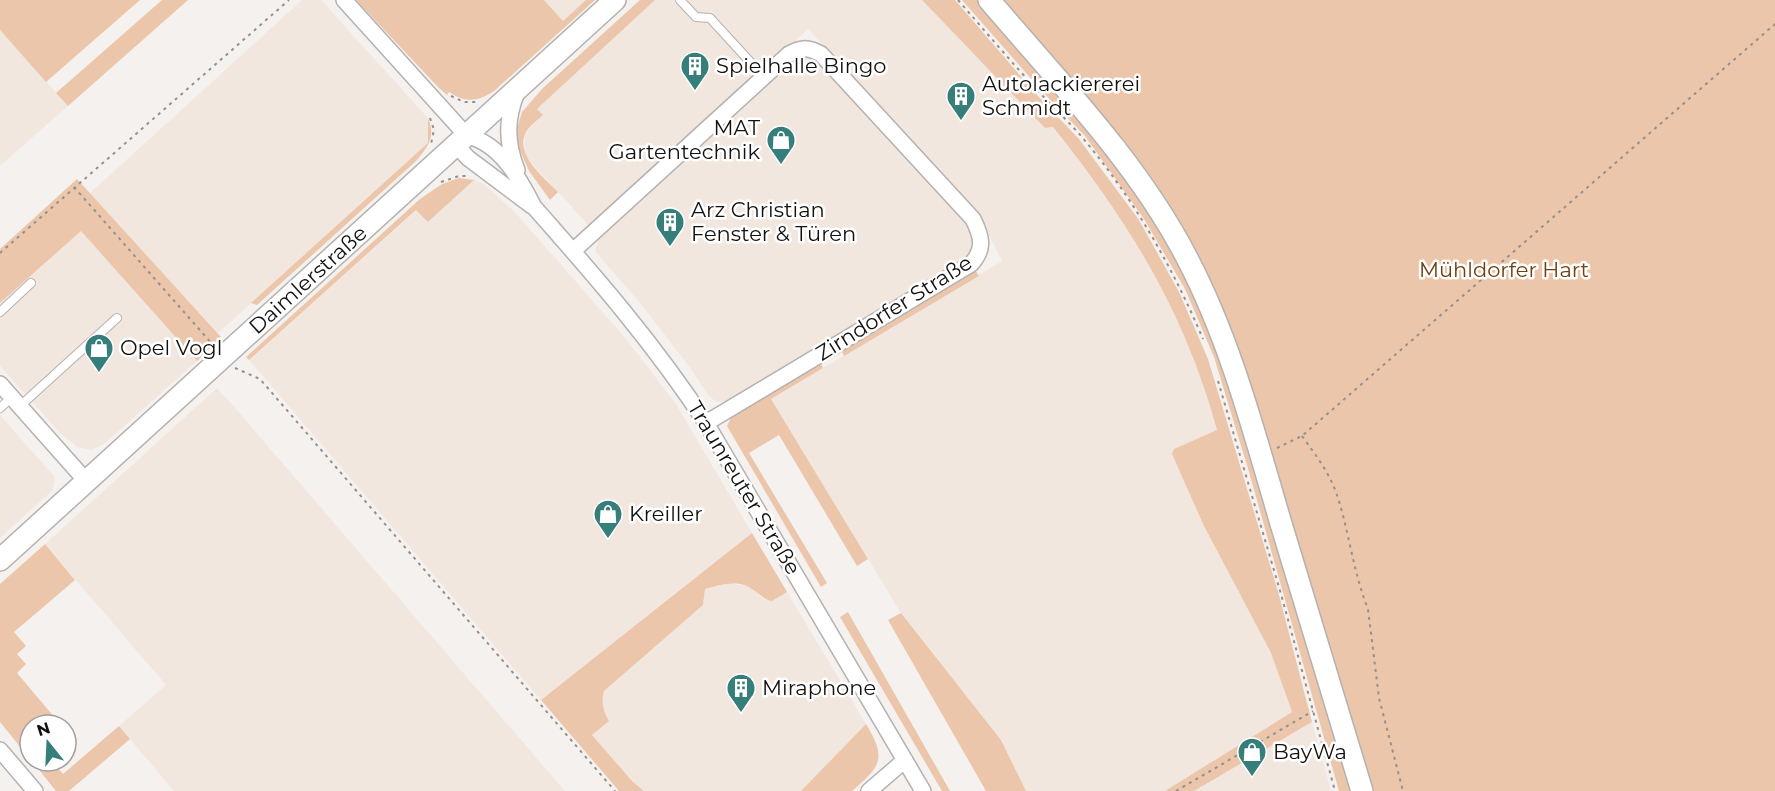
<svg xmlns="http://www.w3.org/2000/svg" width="1775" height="791" font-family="Montserrat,sans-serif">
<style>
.built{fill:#f2e7df}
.green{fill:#ebc6ab}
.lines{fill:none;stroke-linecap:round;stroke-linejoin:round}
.lane-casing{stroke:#b5b1af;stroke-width:10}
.street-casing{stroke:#b5b1af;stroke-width:18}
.secondary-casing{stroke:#b5b1af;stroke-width:24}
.path{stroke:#93908e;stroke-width:2;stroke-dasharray:3 4.5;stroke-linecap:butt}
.lane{stroke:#fff;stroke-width:8}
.street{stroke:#fff;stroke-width:15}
.secondary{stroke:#fff;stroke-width:21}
.labels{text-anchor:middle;stroke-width:5;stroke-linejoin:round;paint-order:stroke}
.poi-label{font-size:21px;fill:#131110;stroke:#fff;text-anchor:start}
.park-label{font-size:21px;fill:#714012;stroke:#fff}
.street-label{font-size:21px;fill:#131110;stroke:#fff}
</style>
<rect width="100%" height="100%" fill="#f5f1ef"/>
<path class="built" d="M 302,0 L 321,0 L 428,118 L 429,143 L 218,333 L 89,194 Z
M 544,0 L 586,0 L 563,21 Z
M 655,0 L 922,0 L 1045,128 L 1053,127 L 1094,178 L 1129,229 L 1153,270 L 1181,325 L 1203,382 L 1217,430 L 1175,449 L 1204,526 L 1271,653 L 1292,712 L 1165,791 L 1026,791 L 1001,740 L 901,613 L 771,399 L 1002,261 L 980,217 L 962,196 L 808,29 L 590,227 L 526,157 L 524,149 L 525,134 L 542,115 L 537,109 Z
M 0,30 L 68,106 L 0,166 Z
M 809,56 L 816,59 L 965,223 L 972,235 L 974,246 L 971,253 L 965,260 L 727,401 L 716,402 L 709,396 L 688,365 L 644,308 L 595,251 L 600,236 L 794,60 Z
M 474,180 L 484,184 L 514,211 L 627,340 L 676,404 L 752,533 L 541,700 L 249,360 L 417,210 L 428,222 Z
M 81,230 L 197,361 L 104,444 L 91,450 L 77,447 L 59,432 L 0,366 L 0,303 Z
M 217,388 L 236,409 L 565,791 L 174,791 L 119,726 L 166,685 L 45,544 Z
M 0,415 L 55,477 L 53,490 L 0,538 Z
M 729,583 L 751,587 L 762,598 L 772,601 L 787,592 L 866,724 L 801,791 L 644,791 L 632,781 L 592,735 L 609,721 L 603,710 L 602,701 L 604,691 L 703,605 L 705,589 Z
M 1312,722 L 1331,791 L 1194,791 Z"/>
<path class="green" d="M 0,0 L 140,0 L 46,82 L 0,30 Z
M 162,0 L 188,0 L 68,106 L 56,93 Z
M 356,0 L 544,0 L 563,21 L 586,0 L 595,0 L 494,91 C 478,102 465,103 449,92 L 447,95 L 438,87 Z
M 640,0 L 655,0 L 537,109 L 543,115 C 537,120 530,126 526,132 C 514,155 544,177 558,192 L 550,200 L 529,171 L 518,146 L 517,129 L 522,112 L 543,88 Z
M 922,0 L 955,0 L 1037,95 L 1079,139 L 1139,220 L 1179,292 L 1208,359 L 1279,595 L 1312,722 L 1194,791 L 1165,791 L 1292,712 L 1271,653 L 1204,526 L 1172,454 L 1174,449 L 1217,430 C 1185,312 1129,222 1053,127 L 1045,128 Z
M 962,0 L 978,0 L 1115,163 L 1167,238 L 1210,329 L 1253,459 L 1352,791 L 1339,791 L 1249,472 L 1214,357 L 1185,289 L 1144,219 L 1085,136 L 1041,90 Z
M 999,0 L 1775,0 L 1775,791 L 1371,791 L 1211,290 Z
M 428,118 C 436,136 428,147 416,161 L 257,305 L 251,303 L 428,143 Z
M 459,178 L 474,180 L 428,222 L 416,210 L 249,360 L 246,357 L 420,199 L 442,184 Z
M 77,179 L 221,337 L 197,361 L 81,231 L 0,303 L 0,249 Z
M 975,270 L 979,276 L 844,356 L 841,350 Z
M 820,362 L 823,368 L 771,399 L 868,559 L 857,566 L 779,435 L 749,453 L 827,583 L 821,587 L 727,426 L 731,418 L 738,411 Z
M 752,533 L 787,592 L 772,601 C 763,599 760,594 752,589 C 739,579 720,585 705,589 L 703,605 L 604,691 C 601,703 603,710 609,721 L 592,735 L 632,781 L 644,791 L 619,791 L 541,700 Z
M 45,544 L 75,580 L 14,632 L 26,646 L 17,654 L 26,664 L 17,673 L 61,725 L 30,725 L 30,759 L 0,722 L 0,584 Z
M 848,612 L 950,791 L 942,791 L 840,617 Z
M 901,613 L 1001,740 L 1026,791 L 986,791 L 888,620 Z
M 866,724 C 887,759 881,766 852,791 L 801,791 Z
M 119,726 L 130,739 L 69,791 L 56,791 L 32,761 L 52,761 L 63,774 Z"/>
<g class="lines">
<g class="lane-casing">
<path id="lane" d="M 680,0 L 696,17 L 710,18 L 764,77
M 0,312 L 31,283
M 20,406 L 117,318
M 0,408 L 12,397"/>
</g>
<g class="street-casing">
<path id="street" d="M 344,0 L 467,136 C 500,143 520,179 534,207 C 596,277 655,345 706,423 L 923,791
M 517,92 C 506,119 506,142 517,170
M 456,145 L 468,158 L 532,206
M 573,251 L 789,54 C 802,47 808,47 821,54 L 973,219 C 982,237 985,249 971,264 L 706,423
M 0,384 L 87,482
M 0,750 L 35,791
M 869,791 L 905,760"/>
</g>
<g class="secondary-casing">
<path id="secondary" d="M 989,0 C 1058,81 1138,163 1187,258 C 1231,342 1255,436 1282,527 C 1308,615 1335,703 1362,791
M 0,560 L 615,0"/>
</g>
<path class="path" d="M 958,0 C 985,31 1012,63 1040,93 C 1053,107 1068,121 1081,136 C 1133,197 1172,266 1203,339
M 451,96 L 464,102 L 477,102
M 430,118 L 434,130 L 431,144
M 441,182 L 459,176 L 468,176
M 74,187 L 213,345
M 0,253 L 289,0
M 235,368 L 260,379 L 615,791
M 1218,381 L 1281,594 L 1335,791
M 1302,436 C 1315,454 1328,471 1336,492 C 1349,530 1353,572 1368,609 L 1379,698 L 1403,791
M 1277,448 L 1302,436 L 1775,24
M 1176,791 L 1313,711"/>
<use href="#lane" class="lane"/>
<use href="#street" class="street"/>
<use href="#secondary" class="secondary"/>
</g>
<defs>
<g id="building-pin" transform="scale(1.5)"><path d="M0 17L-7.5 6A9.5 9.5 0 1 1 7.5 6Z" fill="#367e7a" stroke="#fff"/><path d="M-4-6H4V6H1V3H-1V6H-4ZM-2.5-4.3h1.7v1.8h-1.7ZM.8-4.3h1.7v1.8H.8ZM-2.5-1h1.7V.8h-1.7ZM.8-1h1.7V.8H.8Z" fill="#fff"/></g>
<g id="shop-pin" transform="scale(1.5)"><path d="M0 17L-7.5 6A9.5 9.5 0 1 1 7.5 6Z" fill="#367e7a" stroke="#fff"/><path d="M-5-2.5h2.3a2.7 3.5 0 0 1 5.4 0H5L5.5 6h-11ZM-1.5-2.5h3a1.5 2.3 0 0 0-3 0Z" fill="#fff"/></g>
</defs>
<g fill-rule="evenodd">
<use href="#building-pin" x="695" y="66"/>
<use href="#building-pin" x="961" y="96"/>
<use href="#shop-pin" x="781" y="140"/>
<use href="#building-pin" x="670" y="222"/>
<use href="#shop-pin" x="99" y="348"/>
<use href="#shop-pin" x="608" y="514"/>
<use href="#building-pin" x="741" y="688"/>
<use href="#shop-pin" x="1252" y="752"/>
</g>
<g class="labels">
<g class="poi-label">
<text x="716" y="73">Spielhalle Bingo</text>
<text x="982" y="91">Autolackiererei<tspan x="982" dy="24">Schmidt</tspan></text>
<text x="760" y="135" text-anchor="end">MAT<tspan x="760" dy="24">Gartentechnik</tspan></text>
<text x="691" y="217">Arz Christian<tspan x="691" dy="24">Fenster &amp; Türen</tspan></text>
<text x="120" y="355">Opel Vogl</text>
<text x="629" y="521">Kreiller</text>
<text x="762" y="695">Miraphone</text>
<text x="1273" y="759">BayWa</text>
</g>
<g class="park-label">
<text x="1504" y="277">Mühldorfer Hart</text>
</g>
<g class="street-label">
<text transform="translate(308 280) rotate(-42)" y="7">Daimlerstraße</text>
<text transform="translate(894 308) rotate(-32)" y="7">Zirndorfer Straße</text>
<text transform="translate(744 488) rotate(59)" y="7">Traunreuter Straße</text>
</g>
</g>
<g transform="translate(48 743) rotate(342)"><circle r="28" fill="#ffffff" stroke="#a1a09f" stroke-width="1.5"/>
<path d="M0-4.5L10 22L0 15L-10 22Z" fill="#367e7a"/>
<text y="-9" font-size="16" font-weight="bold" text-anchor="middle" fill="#131110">N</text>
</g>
</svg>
